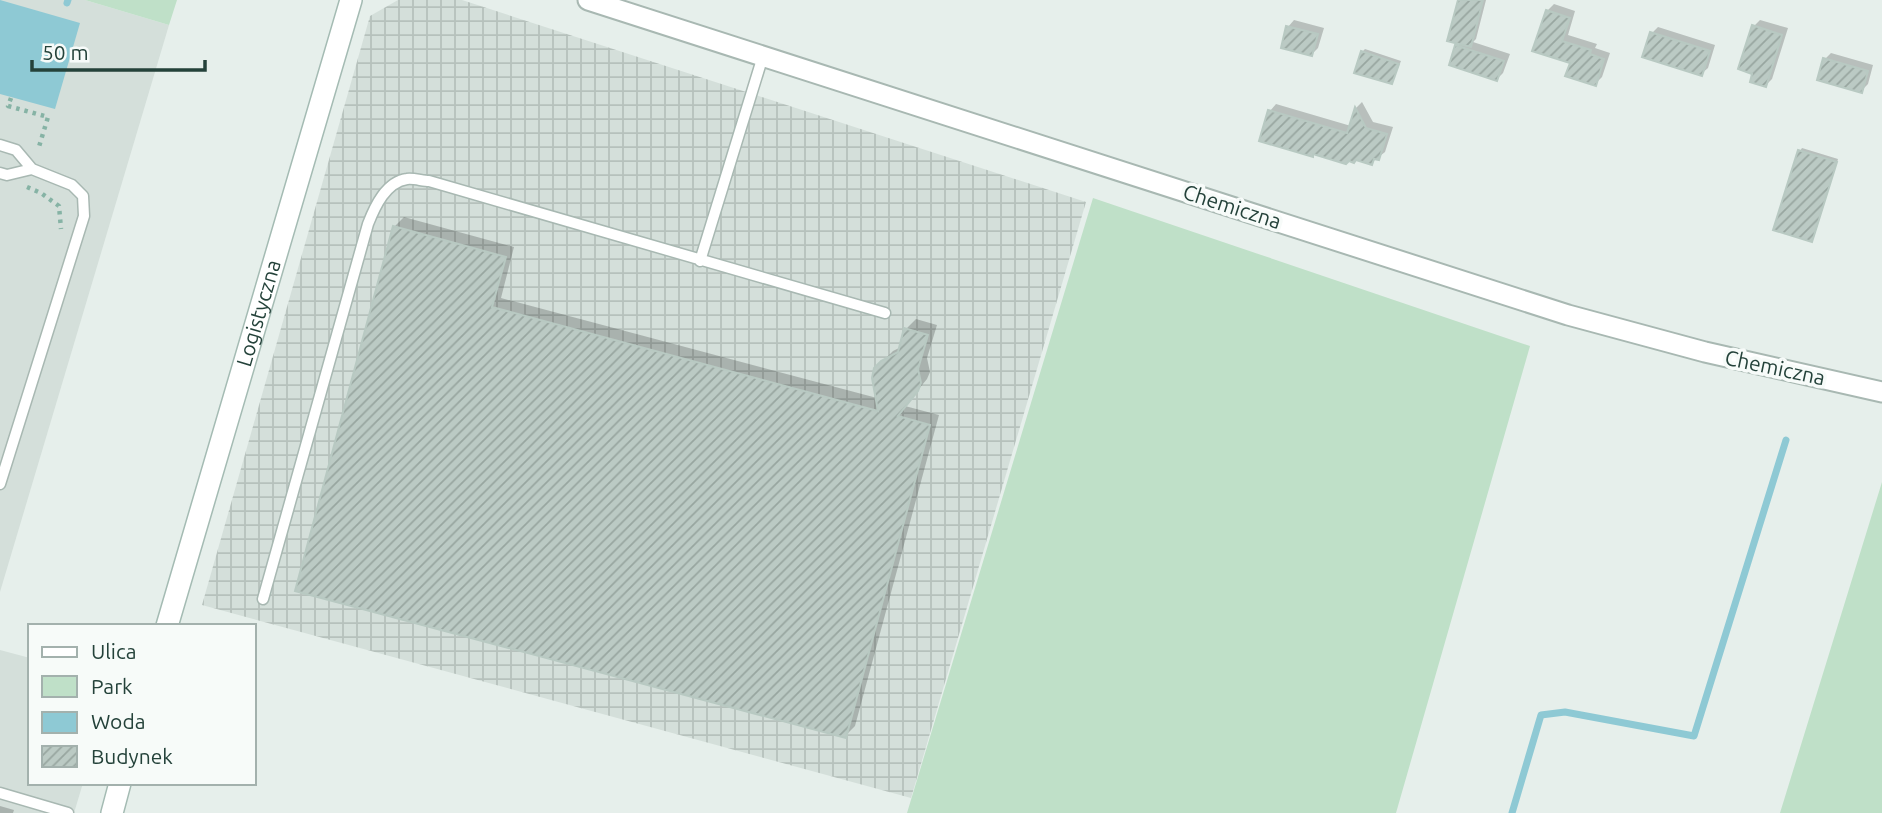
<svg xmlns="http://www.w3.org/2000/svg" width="1882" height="813" font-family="Ubuntu,sans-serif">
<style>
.built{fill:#d4dfda}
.industrial{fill:url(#industrial-grid)}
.green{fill:#bfe0c8}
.water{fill:#8ec9d4}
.shadow{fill:#0003}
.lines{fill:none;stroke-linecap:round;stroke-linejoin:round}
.stream{stroke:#8ec9d4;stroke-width:7}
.building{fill:url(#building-hatch);stroke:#b8c9c2;stroke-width:2}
.lane-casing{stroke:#a8b8b2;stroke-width:13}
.street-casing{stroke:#a8b8b2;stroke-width:23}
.secondary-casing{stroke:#a4bbb3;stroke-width:24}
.path{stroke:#86b3a5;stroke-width:4.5;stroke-dasharray:3.5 5;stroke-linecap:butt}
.lane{stroke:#fff;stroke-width:10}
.street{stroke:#fff;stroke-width:19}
.secondary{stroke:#fff;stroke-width:21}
.labels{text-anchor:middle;stroke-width:7;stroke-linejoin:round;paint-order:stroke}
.street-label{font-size:21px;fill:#24423a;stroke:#f7fbf9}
</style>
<defs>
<pattern id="industrial-grid" width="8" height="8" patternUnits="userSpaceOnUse" patternTransform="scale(1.75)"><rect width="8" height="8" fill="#d4dfda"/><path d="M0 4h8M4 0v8" fill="none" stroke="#b6c1bc"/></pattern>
<pattern id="building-hatch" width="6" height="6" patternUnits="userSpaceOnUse" patternTransform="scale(1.75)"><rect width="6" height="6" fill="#bbcac4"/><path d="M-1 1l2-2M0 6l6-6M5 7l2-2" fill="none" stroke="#98a6a0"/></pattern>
</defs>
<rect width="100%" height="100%" fill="#e6efeb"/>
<path class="built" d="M 0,0 L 85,0 L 169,25 L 0,592 Z
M 0,650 L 30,658 L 30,783 L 83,783 L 74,813 L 0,813 Z"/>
<path class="industrial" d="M 398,0 L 462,0 L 1086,202 L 911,798 L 202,605 L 370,16 Z"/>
<path class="green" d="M 85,0 L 177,0 L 169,25 Z
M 1093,198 L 1530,346 L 1396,813 L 907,813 Z
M 1882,482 L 1882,813 L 1780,813 Z"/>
<path class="water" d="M 0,0 L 80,23 L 55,109 L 0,94 Z"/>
<path class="shadow" d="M 1460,0 L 1486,0 L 1476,39 L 1473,42 L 1510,54 L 1503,73 L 1497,79 L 1451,64 L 1460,42 Z
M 1554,4 L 1575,11 L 1568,35 L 1597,44 L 1595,48 L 1610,53 L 1602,77 L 1595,84 L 1572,62 L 1547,11 Z
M 1294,20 L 1324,28 L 1318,48 L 1312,54 L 1288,27 Z
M 1760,20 L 1788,28 L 1772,79 L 1766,85 L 1754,26 Z
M 1658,27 L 1715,45 L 1708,68 L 1701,74 L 1652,33 Z
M 1365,49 L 1401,61 L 1392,82 L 1362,52 Z
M 1831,53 L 1873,65 L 1868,84 L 1861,91 L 1825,59 Z
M 1362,102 L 1373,122 L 1393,127 L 1385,152 L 1371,163 L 1356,159 L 1315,153 L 1312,155 L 1270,111 L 1276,104 L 1351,126 L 1356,108 Z
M 1802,148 L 1838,159 L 1814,237 L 1811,240 L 1800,151 Z
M 404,217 L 514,247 L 501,298 L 877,398 L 882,362 L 893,351 L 901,347 L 906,329 L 916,319 L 937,325 L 927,358 L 930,372 L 927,379 L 905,406 L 939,415 L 855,726 L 845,736 L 394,227 Z
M 0,806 L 14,810 L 13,813 L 0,813 Z"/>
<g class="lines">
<path class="stream" d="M 67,3 L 68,0
M 1512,813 L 1541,715 L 1565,712 L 1694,736 L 1786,440"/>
</g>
<path class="building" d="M 1458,0 L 1483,0 L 1471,47 L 1447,41 Z
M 1546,10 L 1570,18 L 1562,41 L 1591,50 L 1590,54 L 1604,59 L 1596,86 L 1565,76 L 1570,63 L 1532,51 Z
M 1752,25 L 1782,35 L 1766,87 L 1750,82 L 1752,74 L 1738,69 Z
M 1286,26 L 1318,34 L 1312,56 L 1281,48 Z
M 1650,32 L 1710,51 L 1702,76 L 1642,57 Z
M 1455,45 L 1504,61 L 1497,81 L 1449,65 Z
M 1361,51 L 1399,64 L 1392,84 L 1354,73 Z
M 1823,58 L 1868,71 L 1862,93 L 1817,80 Z
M 1355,107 L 1366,128 L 1387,134 L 1379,160 L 1374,159 L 1372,165 L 1356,160 L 1354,163 L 1349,161 L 1346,164 L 1313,154 L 1313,157 L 1259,141 L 1268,110 L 1347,133 Z
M 1798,150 L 1837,162 L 1812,242 L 1773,230 Z
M 393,226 L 506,257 L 492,307 L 878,411 L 872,378 L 874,368 L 881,361 L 898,352 L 904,328 L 928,335 L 918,369 L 921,383 L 918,391 L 898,416 L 930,425 L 846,738 L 295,591 Z"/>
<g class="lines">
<g class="lane-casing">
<path id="lane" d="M 0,145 L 16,150 L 32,169 L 72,185 L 83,196 L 84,216 L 0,484
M 0,173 L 7,175 L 32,169
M 700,261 L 763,56
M 263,599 L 368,224 C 375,206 386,182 407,179 C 413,178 423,181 429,181 L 885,313
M 0,793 L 68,813"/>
</g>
<g class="street-casing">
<path id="street" d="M 588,0 L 1568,315 L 1705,352 L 1882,392"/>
</g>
<g class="secondary-casing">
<g id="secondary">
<path id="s1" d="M 167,626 L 351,0"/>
<path d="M 112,813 L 120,783"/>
</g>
</g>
<path class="path" d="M 11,98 L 8,106 L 48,117 L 38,150
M 27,187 L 41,193 L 59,206 L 61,229"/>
<use href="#lane" class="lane"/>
<use href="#street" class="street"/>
<use href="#secondary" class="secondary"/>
</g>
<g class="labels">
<g class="street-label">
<text transform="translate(1232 207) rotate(18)" y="7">Chemiczna</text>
<text dy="7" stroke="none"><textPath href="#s1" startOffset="326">Logistyczna</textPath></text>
<text transform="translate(1775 368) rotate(12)" y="7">Chemiczna</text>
</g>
</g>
<rect x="28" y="624" width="228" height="161" fill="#f7fbf9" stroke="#a3b1ad" stroke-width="2"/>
<rect x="42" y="647" width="35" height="10" fill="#ffffff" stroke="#a3b1ad" stroke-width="2"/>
<text x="91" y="659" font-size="21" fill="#24423a">Ulica</text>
<rect x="42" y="676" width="35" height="21" fill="#bfe0c8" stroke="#a3b1ad" stroke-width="2"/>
<text x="91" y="694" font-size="21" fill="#24423a">Park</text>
<rect x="42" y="712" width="35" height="21" fill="#8ec9d4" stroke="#a3b1ad" stroke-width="2"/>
<text x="91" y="729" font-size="21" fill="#24423a">Woda</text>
<rect x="42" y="746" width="35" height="21" fill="url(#building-hatch)" stroke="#a3b1ad" stroke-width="2"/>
<text x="91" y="764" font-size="21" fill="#24423a">Budynek</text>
<path d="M32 60v10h173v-10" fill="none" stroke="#24423a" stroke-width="3.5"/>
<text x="42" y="60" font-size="21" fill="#24423a" stroke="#f7fbf9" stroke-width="5" paint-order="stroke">50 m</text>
</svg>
